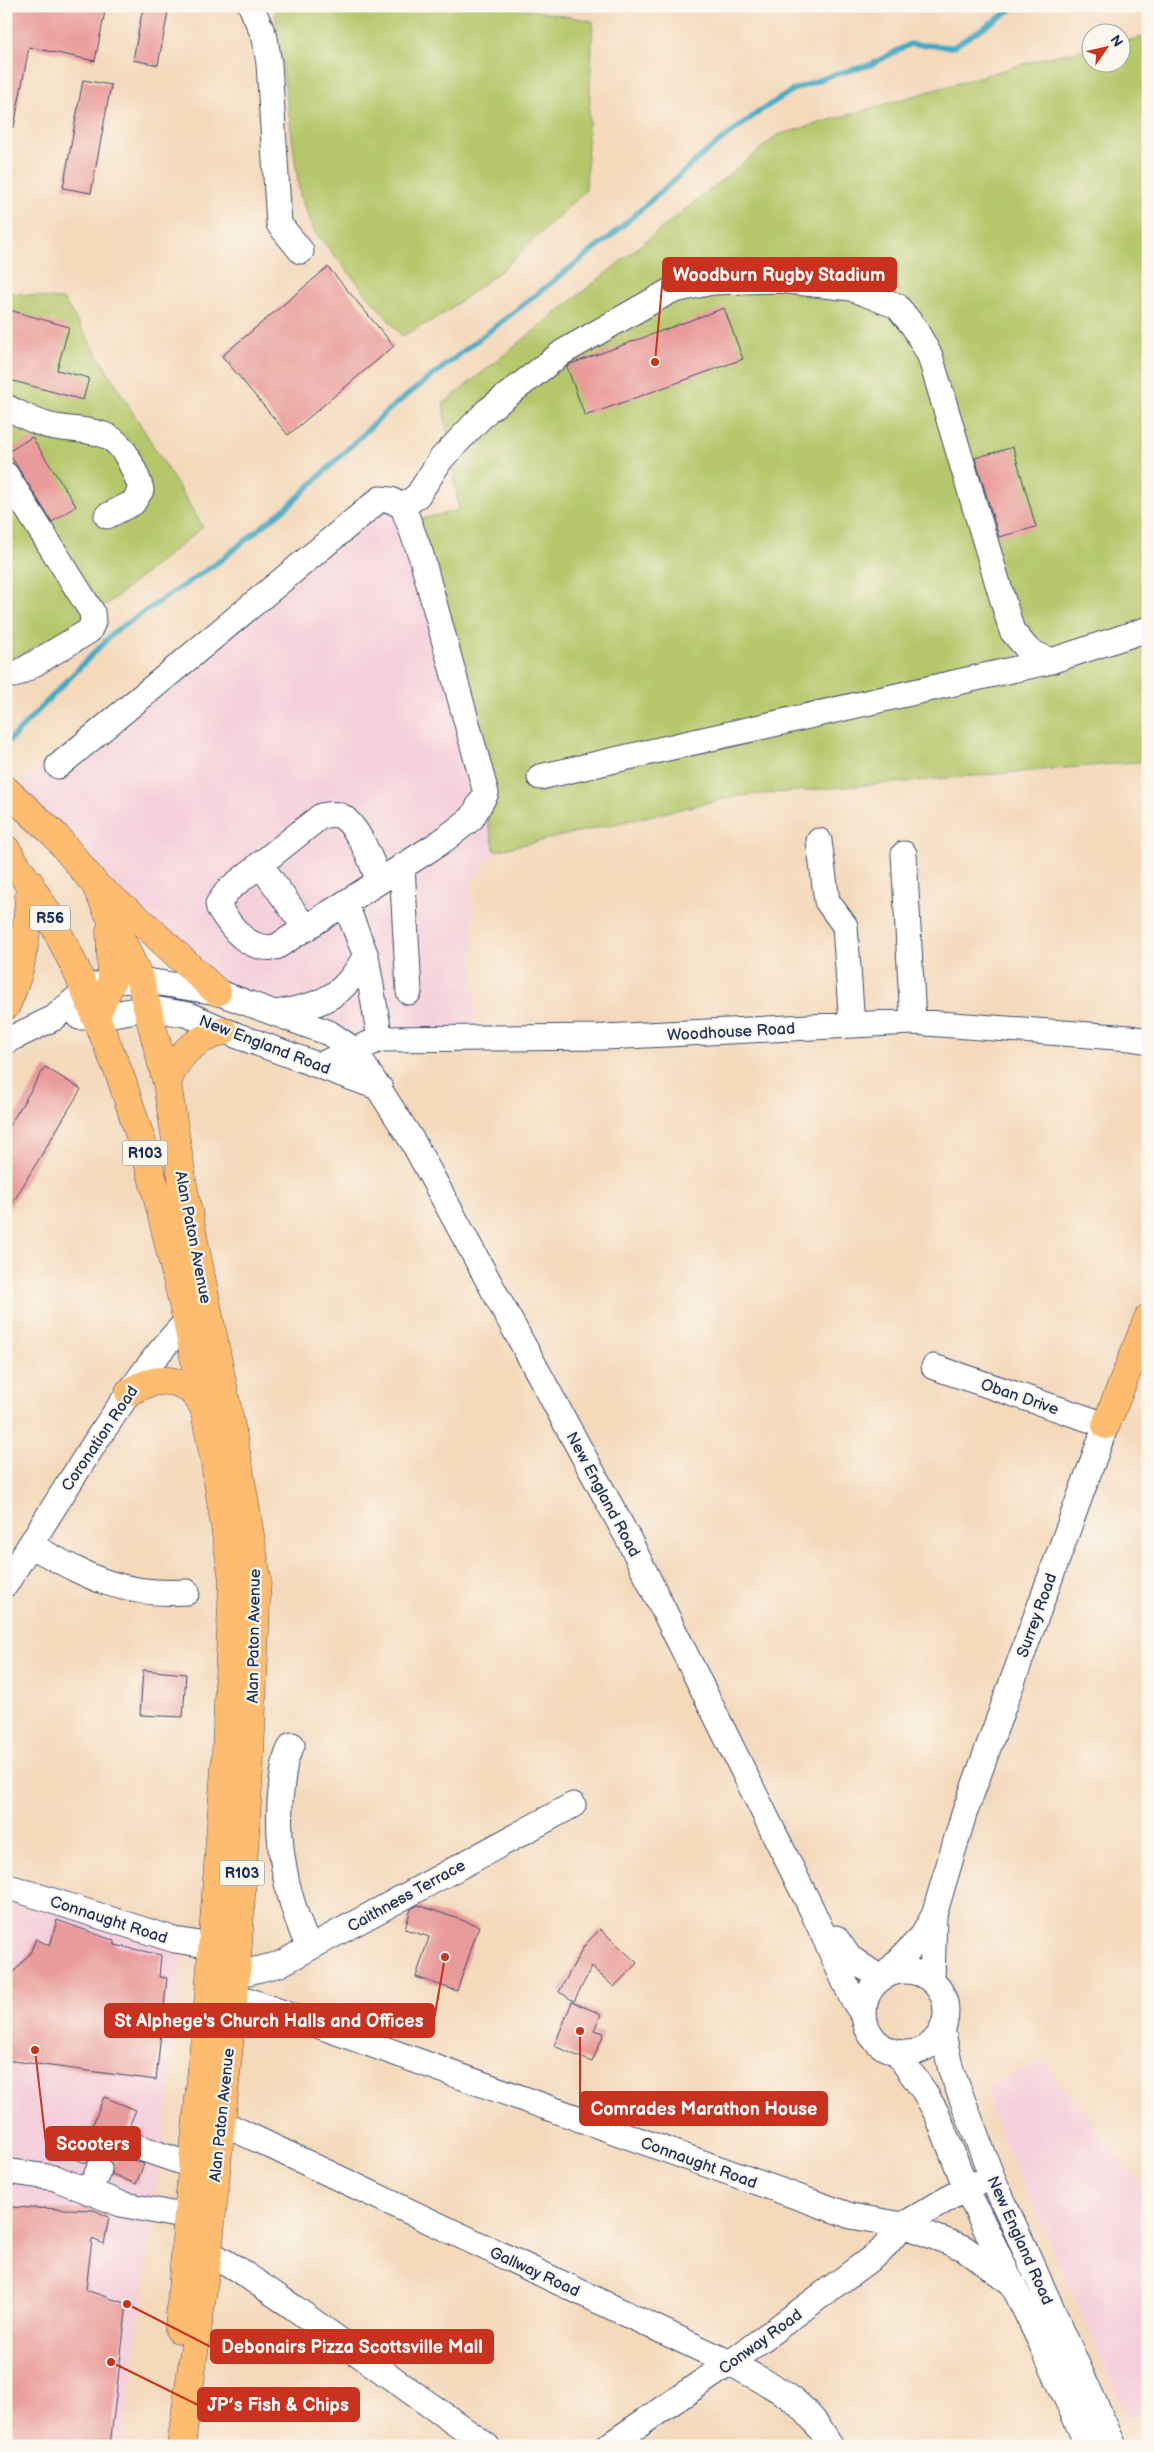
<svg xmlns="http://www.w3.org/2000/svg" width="1154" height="2452" font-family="'Balsamiq Sans',sans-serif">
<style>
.built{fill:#f5cfdb}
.green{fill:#b5c76a;stroke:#687b64}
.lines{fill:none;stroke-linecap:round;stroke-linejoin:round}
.stream{stroke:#43a8c3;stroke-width:5.5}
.building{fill:#e99b9a}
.minor-tunnel{stroke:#c9b7a8;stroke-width:25;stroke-dasharray:25 12;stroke-linecap:butt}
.minor-casing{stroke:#3c486c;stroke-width:27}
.major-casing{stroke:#3c486c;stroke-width:29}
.minor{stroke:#fff;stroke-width:25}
.major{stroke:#febc70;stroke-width:28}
.labels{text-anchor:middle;stroke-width:4.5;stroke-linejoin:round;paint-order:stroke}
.shield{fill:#fbf7ec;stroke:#5e6b89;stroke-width:1}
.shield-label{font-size:15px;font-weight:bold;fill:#1b2f5e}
.street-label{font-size:16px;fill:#1b2f5e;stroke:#fbf7ec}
.leader{fill:none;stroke:#c8321e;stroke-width:2}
.callout-dot{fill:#c8321e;stroke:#fbf7ec;stroke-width:2}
.callout{fill:#c8321e;stroke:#c8321e;stroke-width:2}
.callout-label{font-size:18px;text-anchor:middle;font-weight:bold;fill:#fff}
</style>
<rect width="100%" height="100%" fill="#fbf7ec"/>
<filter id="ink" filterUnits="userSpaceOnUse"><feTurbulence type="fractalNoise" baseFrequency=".02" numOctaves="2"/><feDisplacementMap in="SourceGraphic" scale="10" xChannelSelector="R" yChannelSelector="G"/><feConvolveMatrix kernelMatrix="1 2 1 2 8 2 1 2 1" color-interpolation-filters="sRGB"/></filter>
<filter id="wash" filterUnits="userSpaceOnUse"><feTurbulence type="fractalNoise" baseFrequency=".0096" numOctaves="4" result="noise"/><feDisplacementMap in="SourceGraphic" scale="20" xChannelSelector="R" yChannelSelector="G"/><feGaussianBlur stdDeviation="1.12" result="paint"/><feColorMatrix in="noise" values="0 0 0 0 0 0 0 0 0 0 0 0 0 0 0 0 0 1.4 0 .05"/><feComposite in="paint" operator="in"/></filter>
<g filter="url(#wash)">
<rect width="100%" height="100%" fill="#f4d9bb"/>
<path class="built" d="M 379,491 L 409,516 L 495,851 L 471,884 L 476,1031 L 367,1039 L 175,965 L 17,785 Z
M 6,1893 L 183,1954 L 168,2102 L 123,2446 L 6,2446 Z
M 1043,2060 L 1148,2194 L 1148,2414 L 1129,2422 L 992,2114 L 988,2085 Z"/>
<path class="green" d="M 277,6 L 507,6 L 593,21 L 586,190 L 502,270 L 439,317 L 402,336 L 314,231 L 300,196 L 275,14 Z
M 1148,36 L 1148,761 L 738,796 L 495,851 L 414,521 L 459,510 L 443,404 L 778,135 L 1045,58 L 1091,48 L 1092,62 L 1122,62 L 1122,42 Z
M 6,292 L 64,300 L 203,527 L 110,602 L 6,664 Z"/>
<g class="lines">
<path class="stream" d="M 6,744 L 114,632 L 217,563 L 293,502 L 387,411 L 611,236 L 701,156 L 760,111 L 793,90 L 832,75 L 870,65 L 910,44 L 953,47 L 1017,6"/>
</g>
<g id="blocks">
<path class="building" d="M 6,6 L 106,6 L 95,61 L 29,47 L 14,127 L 6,126 Z
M 143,7 L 168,12 L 158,65 L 133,60 Z
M 83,80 L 111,85 L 91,193 L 63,188 Z
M 328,267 L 394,346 L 288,435 L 222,356 Z
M 724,308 L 743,359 L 585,416 L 567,367 L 571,364 Z
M 6,309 L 69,327 L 57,370 L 89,378 L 83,400 L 6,379 Z
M 32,437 L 76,506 L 52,522 L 8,452 Z
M 1013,447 L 1036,527 L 999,537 L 975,458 Z
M 45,1067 L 81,1089 L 6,1214 L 6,1131 Z
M 143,1670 L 186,1674 L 183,1717 L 140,1715 Z
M 418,1905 L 479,1926 L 457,1991 L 416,1977 L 429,1937 L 405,1929 L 411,1909 Z
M 57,1920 L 115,1941 L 115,1945 L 161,1955 L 159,1977 L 167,1978 L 156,2080 L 6,2060 L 6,1968 L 13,1973 L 30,1953 L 36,1939 L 50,1946 Z
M 600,1929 L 637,1963 L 614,1987 L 592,1967 L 574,2001 L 559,1992 L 584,1946 Z
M 572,2002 L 601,2014 L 594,2030 L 604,2033 L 592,2062 L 554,2046 Z
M 104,2097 L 136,2110 L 128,2129 L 116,2133 L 112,2145 L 115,2152 L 121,2156 L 144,2164 L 136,2184 L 112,2174 L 111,2161 L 104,2156 L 91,2157 L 86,2163 L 61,2154 L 71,2129 L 88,2136 Z
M 6,2207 L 94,2210 L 109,2217 L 104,2244 L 92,2239 L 86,2290 L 127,2304 L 110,2446 L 6,2446 Z"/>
</g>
</g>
<g filter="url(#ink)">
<use href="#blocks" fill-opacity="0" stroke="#3c486c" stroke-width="1"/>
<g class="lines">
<path class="minor-tunnel" d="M 99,2169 C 106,2156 110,2143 126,2143"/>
<g class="minor-casing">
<path id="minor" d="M 251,6 L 265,38 L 269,64 L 279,224 L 301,251
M 6,407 C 21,414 39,425 56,427 C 89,433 113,426 130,462 C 134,471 139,480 141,490 L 133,503 L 107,516
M 6,475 L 92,612 L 93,622 L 89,631 L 22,671 L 14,675 L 6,674
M 403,507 L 418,495 L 441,459 L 487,411 L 563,352 L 670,291 L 712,282 L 778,280 L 851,288 L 897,306 L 914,327 L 930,356 L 1012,631 L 1029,651 L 1051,661
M 58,766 L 380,499 L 391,500 L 403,507 L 421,555 L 486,793 L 472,818 L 441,842 L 276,947 C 248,951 233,930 219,908 L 218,904 L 228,890 L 321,816 C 327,815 335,813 341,816 C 358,826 373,863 378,881
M 540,777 L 1051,661 L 1148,629
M 819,841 L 827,901 L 845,926 L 852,1025
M 904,854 L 913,1022
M 260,864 L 306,929
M 402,866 L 409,992
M 345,903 L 366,956 L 380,1039
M 275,1013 C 300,1009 328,1004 346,984 C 354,976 360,965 366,956
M 79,1017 L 95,1017 L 148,1008 L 189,1015 L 238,1036 L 380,1088
M 6,1041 L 54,1018 L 85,991 L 98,985 L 112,981 L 140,980 L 217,992 L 329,1033 L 354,1050 L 413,1142 L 628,1538 L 812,1910 L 852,1998 L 864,2016
M 320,1065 L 380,1039 L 604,1037 L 913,1022 L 1130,1038 L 1148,1041
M 30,1545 C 87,1576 119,1596 187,1592
M 6,1584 C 36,1535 67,1486 98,1438 C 129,1392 159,1347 199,1309
M 292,1745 C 285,1756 284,1768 282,1782 C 274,1839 286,1896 309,1948
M 6,1886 L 175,1940 L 212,1946
M 836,1938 L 849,1957 L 880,1978
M864 2012a41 41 0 1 1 82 0a41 41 0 1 1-82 0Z
M 887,1973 L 923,1935 L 934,1915 L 964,1814 L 1106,1425 L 934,1367
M 236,1975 L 280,1964 L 573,1805
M 932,1981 L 934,1915
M 233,1995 L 851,2216 L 903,2225 L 966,2188 L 992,2177
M 942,2029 L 951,2070 L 992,2177 L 1114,2446
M 896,2052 L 924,2091 L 937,2114 L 966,2188 L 1042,2345 L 1088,2446
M 220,2122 L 730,2363 C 777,2389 803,2397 831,2446
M 126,2143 L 193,2166
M 6,2171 L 55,2178 L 121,2204 L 171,2214 L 188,2214
M 89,2192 L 99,2169
M 208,2252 L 237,2269 L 293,2307 L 487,2446
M 608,2446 L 730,2363 L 881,2251 L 903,2225 L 964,2248 L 1013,2284"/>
</g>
<g class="major-casing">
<path id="major" d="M 6,790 L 54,834 L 95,884 L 140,980 L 167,1083 L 184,1191 L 238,1462 L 257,1578 L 250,1755 L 236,1975 L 208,2252 L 181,2446
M 6,849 L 49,915 L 76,969 L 121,1078 L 145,1152 L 155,1187 L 187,1321 L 215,1463 L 233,1579 L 226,1753 L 209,1993 L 188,2214 L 179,2329
M 100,889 L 144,924 L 217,992
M 6,1006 C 24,967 28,926 30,883
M 95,1017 L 112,981 L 110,931
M 167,1083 C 177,1054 194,1040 223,1031
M 129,1392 C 160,1374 188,1376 205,1410
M 1106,1425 L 1148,1318"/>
</g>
<use href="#minor" class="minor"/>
<use href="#major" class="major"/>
</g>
</g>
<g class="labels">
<g class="shield">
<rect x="30" y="905.5" width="40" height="25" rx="4"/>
<rect x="122.5" y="1140.5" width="45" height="25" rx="4"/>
<rect x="219.5" y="1860.5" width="45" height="25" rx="4"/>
</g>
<g class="shield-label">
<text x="50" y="923">R56</text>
<text x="145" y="1158">R103</text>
<text x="242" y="1878">R103</text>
</g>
<g class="street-label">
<text transform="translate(731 1031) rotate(-3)" y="6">Woodhouse Road</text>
<text transform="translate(265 1044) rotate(21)" y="6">New England Road</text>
<text transform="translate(194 1237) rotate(79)" y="6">Alan Paton Avenue</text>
<text transform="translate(1020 1396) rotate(19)" y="6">Oban Drive</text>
<text transform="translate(99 1438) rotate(-56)" y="6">Coronation Road</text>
<text transform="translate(604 1494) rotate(62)" y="6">New England Road</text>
<text transform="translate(1036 1615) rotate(-70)" y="6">Surrey Road</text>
<text transform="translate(253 1636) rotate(-89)" y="6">Alan Paton Avenue</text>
<text transform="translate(406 1895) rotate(-29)" y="6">Caithness Terrace</text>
<text transform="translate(109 1919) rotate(18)" y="6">Connaught Road</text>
<text transform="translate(221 2115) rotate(-84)" y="6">Alan Paton Avenue</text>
<text transform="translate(699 2162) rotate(20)" y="6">Connaught Road</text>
<text transform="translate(1021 2240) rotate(66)" y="6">New England Road</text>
<text transform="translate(535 2271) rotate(25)" y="6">Gallway Road</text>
<text transform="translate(760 2341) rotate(-36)" y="6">Conway Road</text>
</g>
</g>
<path class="leader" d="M655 362L663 275M445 1957L434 2020M580 2031L580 2109M35 2050L46 2144M127 2304L211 2347M111 2362L198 2405"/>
<g class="callout-dot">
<circle cx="655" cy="362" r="5"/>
<circle cx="445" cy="1957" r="5"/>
<circle cx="580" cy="2031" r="5"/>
<circle cx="35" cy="2050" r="5"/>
<circle cx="127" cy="2304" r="5"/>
<circle cx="111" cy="2362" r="5"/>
</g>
<g class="callout">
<rect x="663" y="258" width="233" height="33" rx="5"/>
<rect x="105" y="2004" width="329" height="33" rx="5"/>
<rect x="580" y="2092" width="247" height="33" rx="5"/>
<rect x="46" y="2127" width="94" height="33" rx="5"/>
<rect x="211" y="2330" width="282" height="33" rx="5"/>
<rect x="198" y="2388" width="161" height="33" rx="5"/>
</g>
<g class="callout-label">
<text x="779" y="281">Woodburn Rugby Stadium</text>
<text x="269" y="2027">St Alphege's Church Halls and Offices</text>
<text x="704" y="2115">Comrades Marathon House</text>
<text x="93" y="2150">Scooters</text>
<text x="352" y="2353">Debonairs Pizza Scottsville Mall</text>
<text x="278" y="2411">JP’s Fish &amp; Chips</text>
</g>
<rect width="1154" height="2452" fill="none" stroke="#fbf7ec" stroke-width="25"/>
<g transform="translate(1106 48) rotate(56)"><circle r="24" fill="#fbf7ec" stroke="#a1a7b3"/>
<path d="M0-4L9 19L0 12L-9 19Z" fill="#c8321e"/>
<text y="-8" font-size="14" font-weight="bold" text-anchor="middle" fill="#1b2f5e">N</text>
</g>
</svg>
